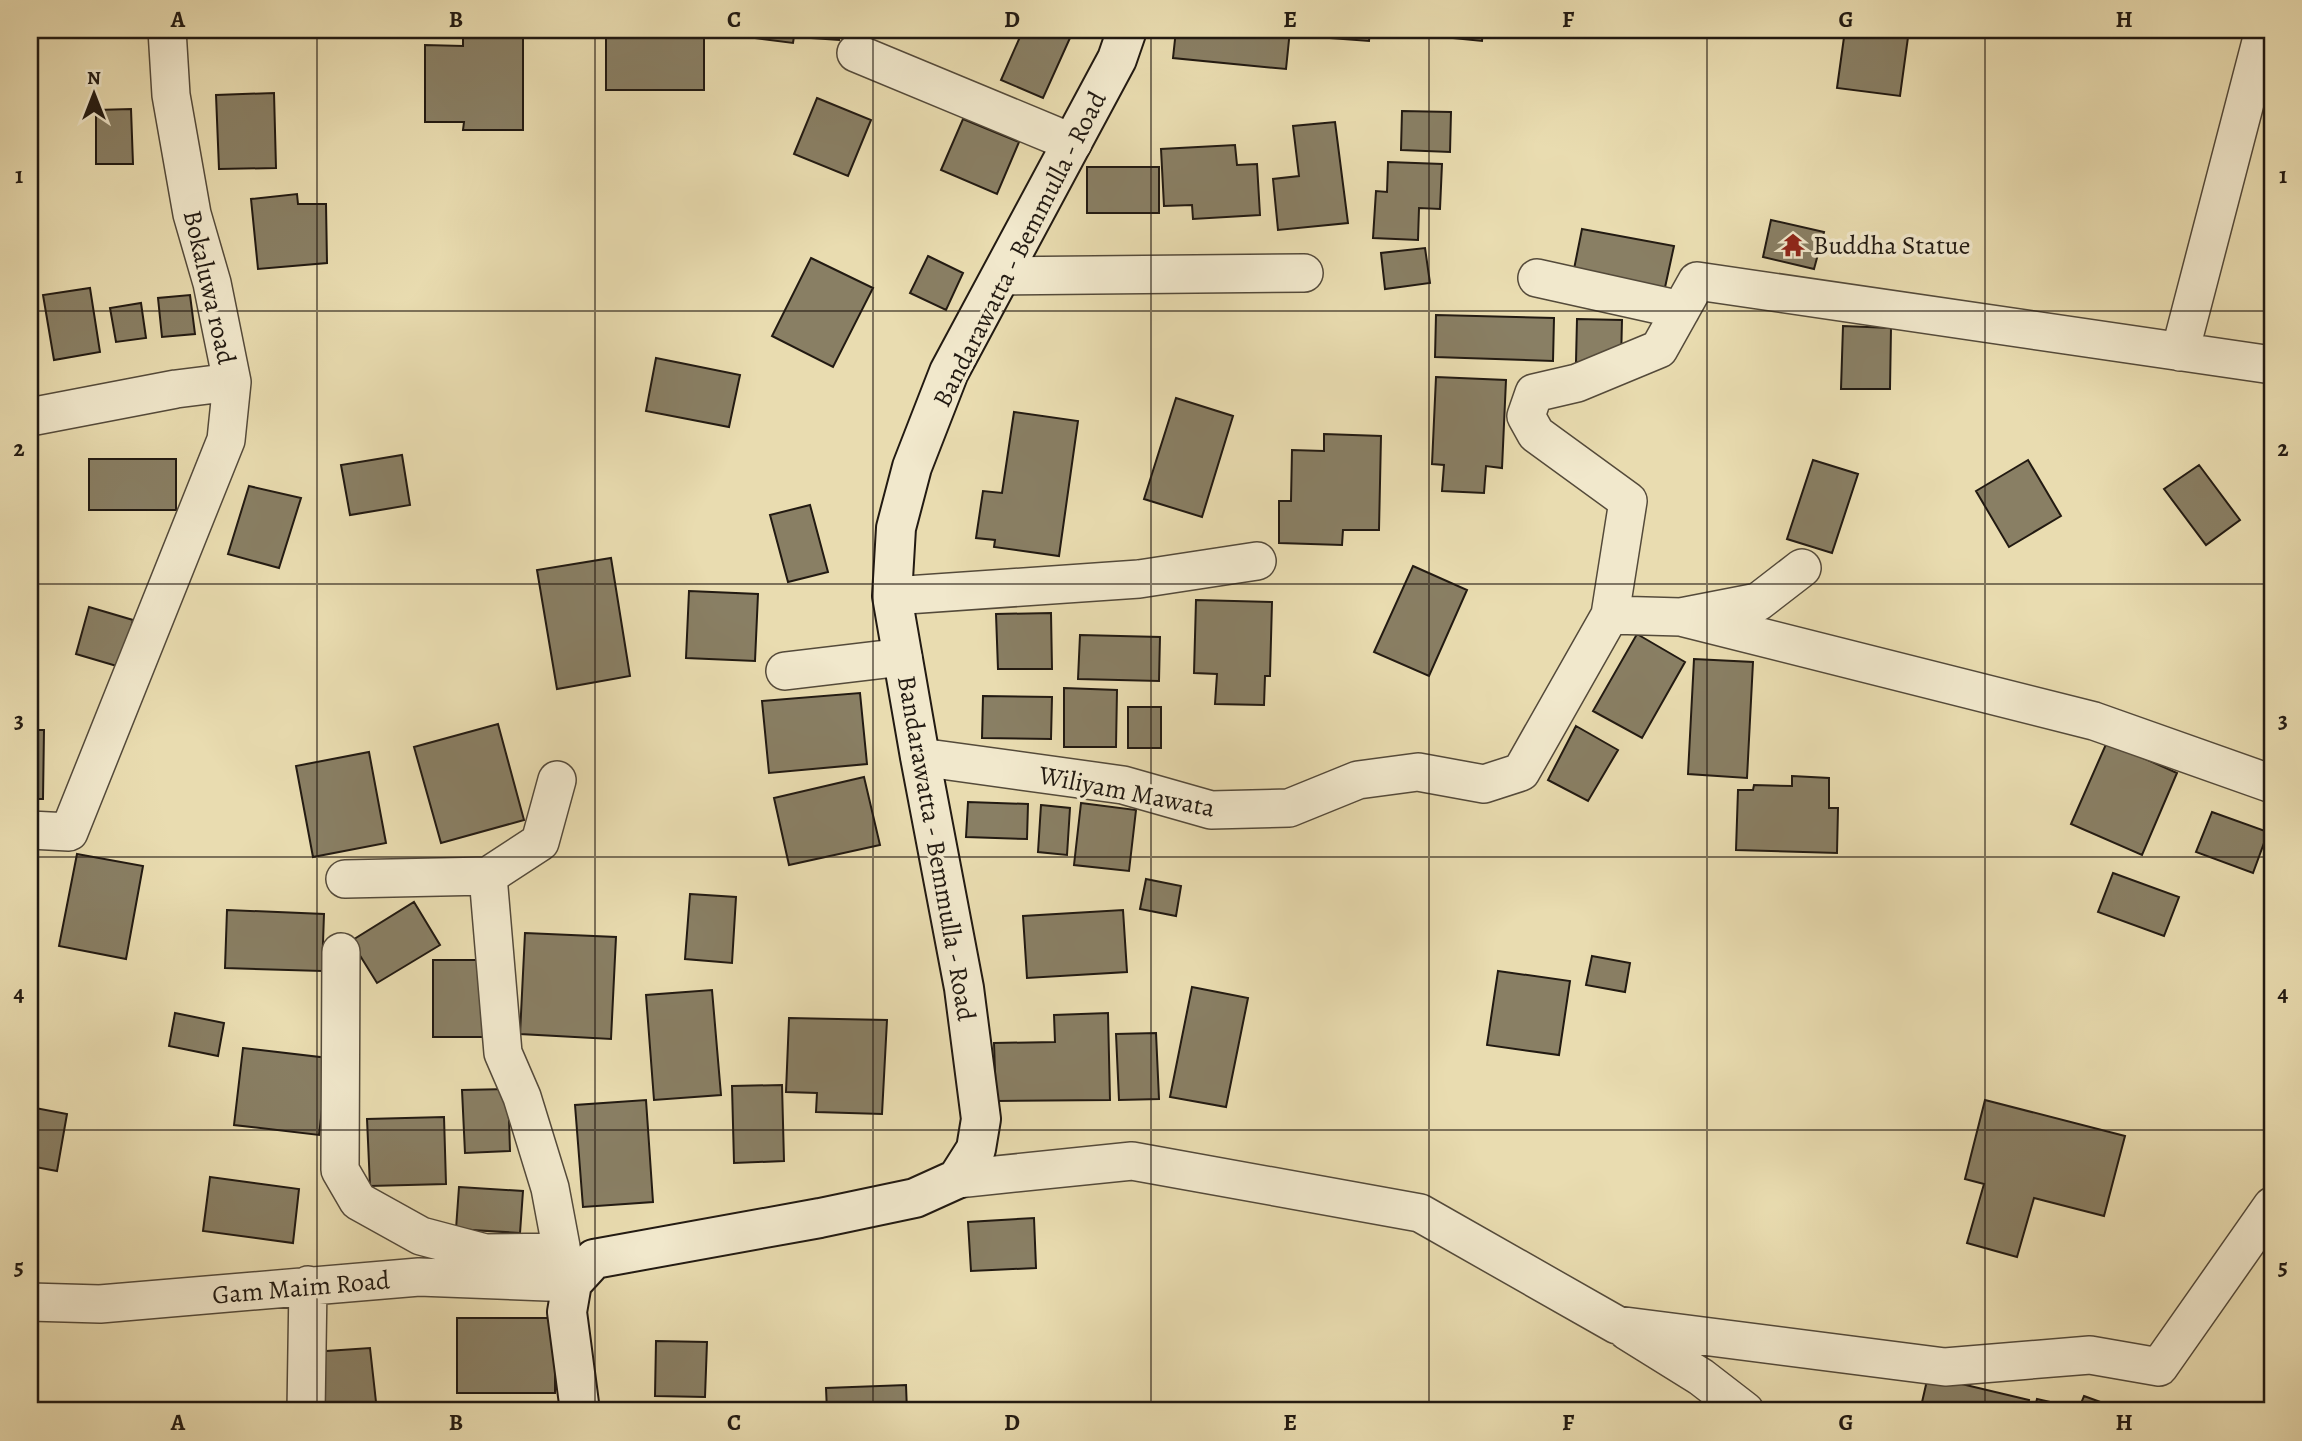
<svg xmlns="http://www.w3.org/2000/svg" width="2302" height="1441" font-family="Alegreya,serif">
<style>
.building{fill:#897f64;stroke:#221a12;stroke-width:2}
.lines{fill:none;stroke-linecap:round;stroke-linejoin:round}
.street-casing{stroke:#544a3a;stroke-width:40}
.secondary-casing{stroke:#221a12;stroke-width:42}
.street{stroke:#f1e8cc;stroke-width:37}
.secondary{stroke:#f1e8cc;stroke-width:38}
.grid{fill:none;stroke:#221a12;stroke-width:2;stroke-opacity:0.55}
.labels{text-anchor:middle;stroke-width:7;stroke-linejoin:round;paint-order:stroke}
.poi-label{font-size:26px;fill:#221a12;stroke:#f1e8cc;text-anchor:start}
.street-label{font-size:26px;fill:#221a12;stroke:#f1e8cc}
.neatline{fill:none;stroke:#221a12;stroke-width:2.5}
.grid-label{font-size:23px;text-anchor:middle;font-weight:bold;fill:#221a12}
</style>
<rect width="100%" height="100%" fill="#e9dcb0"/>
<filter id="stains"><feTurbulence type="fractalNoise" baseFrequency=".00286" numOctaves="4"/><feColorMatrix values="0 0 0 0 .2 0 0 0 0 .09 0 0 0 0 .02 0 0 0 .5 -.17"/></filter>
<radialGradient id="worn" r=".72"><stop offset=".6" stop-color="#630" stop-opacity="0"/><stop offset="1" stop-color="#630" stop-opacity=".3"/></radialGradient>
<path class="building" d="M 463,30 L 523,30 L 523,130 L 463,130 L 464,122 L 425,122 L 425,45 L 463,46 Z
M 606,30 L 704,30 L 704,90 L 606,90 Z
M 733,30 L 795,30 L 793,43 L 732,35 Z
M 813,30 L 840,30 L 839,40 L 812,38 Z
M 1023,30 L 1052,30 L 1070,38 L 1043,98 L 1001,80 Z
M 1176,30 L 1290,30 L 1286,69 L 1173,58 Z
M 1305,30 L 1370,30 L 1369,41 L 1304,36 Z
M 1435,30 L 1483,30 L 1482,41 L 1434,36 Z
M 1845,30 L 1909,30 L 1900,96 L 1837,88 Z
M 274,93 L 276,168 L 219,169 L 216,95 Z
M 817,98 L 871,120 L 848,176 L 794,154 Z
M 131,109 L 133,164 L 96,164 L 96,110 Z
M 1402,111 L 1451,112 L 1450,152 L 1401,150 Z
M 963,119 L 1019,142 L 997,194 L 941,170 Z
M 1335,122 L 1348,223 L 1278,230 L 1273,179 L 1299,176 L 1293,126 Z
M 1235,145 L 1237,165 L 1257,164 L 1260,215 L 1193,219 L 1192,205 L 1164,206 L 1161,149 Z
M 1388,162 L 1442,164 L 1440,209 L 1419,208 L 1418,240 L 1373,238 L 1376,191 L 1387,192 Z
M 1087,167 L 1159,167 L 1159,213 L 1087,213 Z
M 297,194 L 298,204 L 326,204 L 327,263 L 258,269 L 251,199 Z
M 1771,220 L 1824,232 L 1814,269 L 1763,257 Z
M 1582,229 L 1674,246 L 1664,292 L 1573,274 Z
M 1425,248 L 1430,283 L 1385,289 L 1381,253 Z
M 928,256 L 963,273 L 946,310 L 910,293 Z
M 811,258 L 873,288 L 833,367 L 772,336 Z
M 90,288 L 100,352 L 54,360 L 43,295 Z
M 190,295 L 195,334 L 162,337 L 158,298 Z
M 141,303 L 146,338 L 116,342 L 110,308 Z
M 1436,315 L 1554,318 L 1553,361 L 1435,357 Z
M 1577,319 L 1622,320 L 1621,362 L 1576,362 Z
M 1843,326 L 1891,328 L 1890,389 L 1841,389 Z
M 656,358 L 740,375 L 729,427 L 646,411 Z
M 1436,377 L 1506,380 L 1502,468 L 1486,466 L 1484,493 L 1442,491 L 1444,465 L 1432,464 Z
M 1176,398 L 1233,416 L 1202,517 L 1144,499 Z
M 1014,412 L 1078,421 L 1059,556 L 994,547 L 995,540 L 976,538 L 983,491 L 1002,493 Z
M 1324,434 L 1381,436 L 1379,530 L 1343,530 L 1342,545 L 1279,543 L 1279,501 L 1291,501 L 1292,450 L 1324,451 Z
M 402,455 L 410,505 L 350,515 L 341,465 Z
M 89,459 L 176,459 L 176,510 L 89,510 Z
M 1813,460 L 1858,474 L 1832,553 L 1787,539 Z
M 2028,460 L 2061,516 L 2009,547 L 1976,491 Z
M 2199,465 L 2240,520 L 2206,545 L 2164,489 Z
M 249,486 L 301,498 L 279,568 L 228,554 Z
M 810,505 L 828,572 L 788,582 L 770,515 Z
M 611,558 L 630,676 L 557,689 L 537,570 Z
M 1413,566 L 1467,590 L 1429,676 L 1374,652 Z
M 689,591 L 758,594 L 755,661 L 686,658 Z
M 1196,600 L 1272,602 L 1270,676 L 1265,676 L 1264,705 L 1215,704 L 1217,674 L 1194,673 Z
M 89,607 L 133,620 L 120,667 L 76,654 Z
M 1051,613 L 1052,669 L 998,669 L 996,614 Z
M 1637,634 L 1685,662 L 1642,738 L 1593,711 Z
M 1080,635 L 1160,637 L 1159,681 L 1078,679 Z
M 1694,659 L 1753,662 L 1747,778 L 1688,774 Z
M 1064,688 L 1117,690 L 1116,747 L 1064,747 Z
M 860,693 L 867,764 L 769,773 L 762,701 Z
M 983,696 L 1052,697 L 1051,739 L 982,738 Z
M 1128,707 L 1161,707 L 1161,748 L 1128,748 Z
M 498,724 L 524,820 L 441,843 L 414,747 Z
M 1576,726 L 1618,750 L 1588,801 L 1548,780 Z
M 30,730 L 44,730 L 43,799 L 30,799 Z
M 2107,742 L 2177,773 L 2142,855 L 2071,824 Z
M 369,752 L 386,843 L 313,857 L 296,766 Z
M 1792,776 L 1829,778 L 1829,808 L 1838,808 L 1837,853 L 1736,850 L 1738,790 L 1753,790 L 1754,785 L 1792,786 Z
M 864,777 L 880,845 L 789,865 L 774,798 Z
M 968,802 L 1028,804 L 1027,839 L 966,837 Z
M 1081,803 L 1136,810 L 1129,871 L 1074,865 Z
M 1041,805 L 1070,808 L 1067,855 L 1038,852 Z
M 2212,812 L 2268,832 L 2253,873 L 2196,852 Z
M 77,854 L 143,866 L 126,959 L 59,946 Z
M 2113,873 L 2179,897 L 2164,936 L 2098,912 Z
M 1146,879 L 1181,886 L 1176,916 L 1140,909 Z
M 690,894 L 736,897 L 732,963 L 685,959 Z
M 414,902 L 440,945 L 377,983 L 351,941 Z
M 227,910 L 324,914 L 322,971 L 225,968 Z
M 1123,910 L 1127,972 L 1027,978 L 1023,916 Z
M 525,933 L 616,937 L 611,1039 L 520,1034 Z
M 1592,956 L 1630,963 L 1625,992 L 1586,985 Z
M 433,960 L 483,960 L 483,1037 L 433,1037 Z
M 1498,971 L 1570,981 L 1559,1055 L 1487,1045 Z
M 1192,987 L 1248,998 L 1226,1107 L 1170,1097 Z
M 712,990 L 721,1095 L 654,1100 L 646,995 Z
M 175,1013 L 224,1023 L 218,1056 L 169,1046 Z
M 1108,1013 L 1110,1100 L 996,1101 L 994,1043 L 1055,1042 L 1054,1015 Z
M 789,1018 L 887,1020 L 882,1114 L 816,1112 L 817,1093 L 786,1092 Z
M 1156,1033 L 1159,1099 L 1119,1100 L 1116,1034 Z
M 243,1048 L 328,1058 L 319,1135 L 234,1125 Z
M 782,1085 L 784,1161 L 734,1163 L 732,1086 Z
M 508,1089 L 510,1151 L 465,1153 L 462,1090 Z
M 646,1100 L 653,1202 L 583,1207 L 575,1105 Z
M 1985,1100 L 2125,1136 L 2104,1216 L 2034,1198 L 2017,1257 L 1967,1243 L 1984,1184 L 1965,1179 Z
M 30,1107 L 67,1114 L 57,1171 L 30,1166 Z
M 444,1117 L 446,1184 L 370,1186 L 367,1119 Z
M 210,1177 L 299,1189 L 293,1243 L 203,1231 Z
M 459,1187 L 523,1191 L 520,1233 L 456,1229 Z
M 1034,1218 L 1036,1268 L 971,1271 L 968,1222 Z
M 457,1318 L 555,1318 L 555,1393 L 457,1393 Z
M 656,1341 L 707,1342 L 705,1397 L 655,1396 Z
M 370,1348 L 377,1411 L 317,1411 L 312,1352 Z
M 1928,1376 L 2029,1400 L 2027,1411 L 1920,1411 Z
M 906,1385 L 907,1411 L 827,1411 L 826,1388 Z
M 2084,1396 L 2125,1411 L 2078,1411 Z
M 2037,1399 L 2068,1406 L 2066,1411 L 2034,1411 Z"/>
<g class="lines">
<g class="street-casing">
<path id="street" d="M 856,53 L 1073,143
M 1001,276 L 1304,273
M 1537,278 L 1681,310
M 2180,352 L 2264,30
M 30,417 L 176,389 L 232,382 L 212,283 L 192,214 L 171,95 L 167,30
M 892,596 L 1139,579 L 1257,561
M 1610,615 L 1681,617 L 1758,602 L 1802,568
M 1681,617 L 2094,721 L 2272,784
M 785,671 L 903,657
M 920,757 L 1123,785 L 1211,810 L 1289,808 L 1358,780 L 1418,772 L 1484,784 L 1521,772 L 1610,615 L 1628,501 L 1536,434 L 1526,416 L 1534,393 L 1577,383 L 1659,349 L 1697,281 L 2272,365
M 30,830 L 69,832 L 226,440 L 232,382
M 488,876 L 540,842 L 557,780
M 341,952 L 340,1170 L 358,1201 L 421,1236 L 485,1253 L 562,1252
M 957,1179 L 1132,1161 L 1420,1213 L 1617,1325 L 1945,1367 L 2090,1355 L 2159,1367 L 2272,1206
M 30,1302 L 100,1304 L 419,1277 L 572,1283 L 562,1252 L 550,1188 L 522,1097 L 503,1053 L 488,876 L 345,879
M 1627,1331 L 1701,1377 L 1745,1411
M 306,1411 L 308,1285"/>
</g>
<g class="secondary-casing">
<path id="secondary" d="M 580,1411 L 567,1312 L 572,1283 L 594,1259 L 820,1218 L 915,1198 L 957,1179 L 976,1149 L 981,1119 L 964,988 L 920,757 L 892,596 L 896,528 L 912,467 L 949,372 L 1117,59 L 1127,30"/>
</g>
<use href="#street" class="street"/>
<use href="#secondary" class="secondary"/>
</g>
<path class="grid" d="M 317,30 L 317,1411M 595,30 L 595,1411M 873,30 L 873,1411M 1151,30 L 1151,1411M 1429,30 L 1429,1411M 1707,30 L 1707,1411M 1985,30 L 1985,1411M 30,311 L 2272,311M 30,584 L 2272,584M 30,857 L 2272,857M 30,1130 L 2272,1130"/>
<defs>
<g id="temple-bare" transform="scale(1.89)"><path d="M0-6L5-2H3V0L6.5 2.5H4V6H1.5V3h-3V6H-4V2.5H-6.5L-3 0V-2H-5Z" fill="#8f2418" stroke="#f1e8cc" stroke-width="2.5" paint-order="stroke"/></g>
</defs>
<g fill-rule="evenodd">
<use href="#temple-bare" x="1793" y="245"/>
</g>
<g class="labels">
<g class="poi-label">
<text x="1813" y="254">Buddha Statue</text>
</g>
<g class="street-label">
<text transform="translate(1019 249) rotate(-63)" y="9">Bandarawatta - Bemmulla - Road</text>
<text transform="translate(210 287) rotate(77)" y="9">Bokaluwa road</text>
<text transform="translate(1127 791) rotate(11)" y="9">Wiliyam Mawata</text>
<text transform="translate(937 848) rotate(80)" y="9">Bandarawatta - Bemmulla - Road</text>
<text transform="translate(301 1287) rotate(-5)" y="9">Gam Maim Road</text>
</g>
</g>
<rect width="2302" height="1441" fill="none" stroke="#e9dcb0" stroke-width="77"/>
<g transform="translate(94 94)" stroke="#f1e8cc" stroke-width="5" paint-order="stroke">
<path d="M0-5L12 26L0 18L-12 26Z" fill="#221a12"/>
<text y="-10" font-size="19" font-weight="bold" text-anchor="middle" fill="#221a12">N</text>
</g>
<rect x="38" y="38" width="2226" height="1364" class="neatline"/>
<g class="grid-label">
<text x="178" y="27">A</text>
<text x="456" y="27">B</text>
<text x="734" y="27">C</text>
<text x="1012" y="27">D</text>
<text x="1290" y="27">E</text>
<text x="1568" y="27">F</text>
<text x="1846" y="27">G</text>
<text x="2124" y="27">H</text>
<text x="19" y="183">1</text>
<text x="2283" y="183">1</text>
<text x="19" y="456">2</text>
<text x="2283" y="456">2</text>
<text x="19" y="728">3</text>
<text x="2283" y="728">3</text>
<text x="19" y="1001">4</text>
<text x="2283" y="1001">4</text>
<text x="19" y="1274">5</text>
<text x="2283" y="1274">5</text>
<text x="178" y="1430">A</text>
<text x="456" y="1430">B</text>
<text x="734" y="1430">C</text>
<text x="1012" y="1430">D</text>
<text x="1290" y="1430">E</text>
<text x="1568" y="1430">F</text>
<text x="1846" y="1430">G</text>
<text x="2124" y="1430">H</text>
</g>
<rect width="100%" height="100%" filter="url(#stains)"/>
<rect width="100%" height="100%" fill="url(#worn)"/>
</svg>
